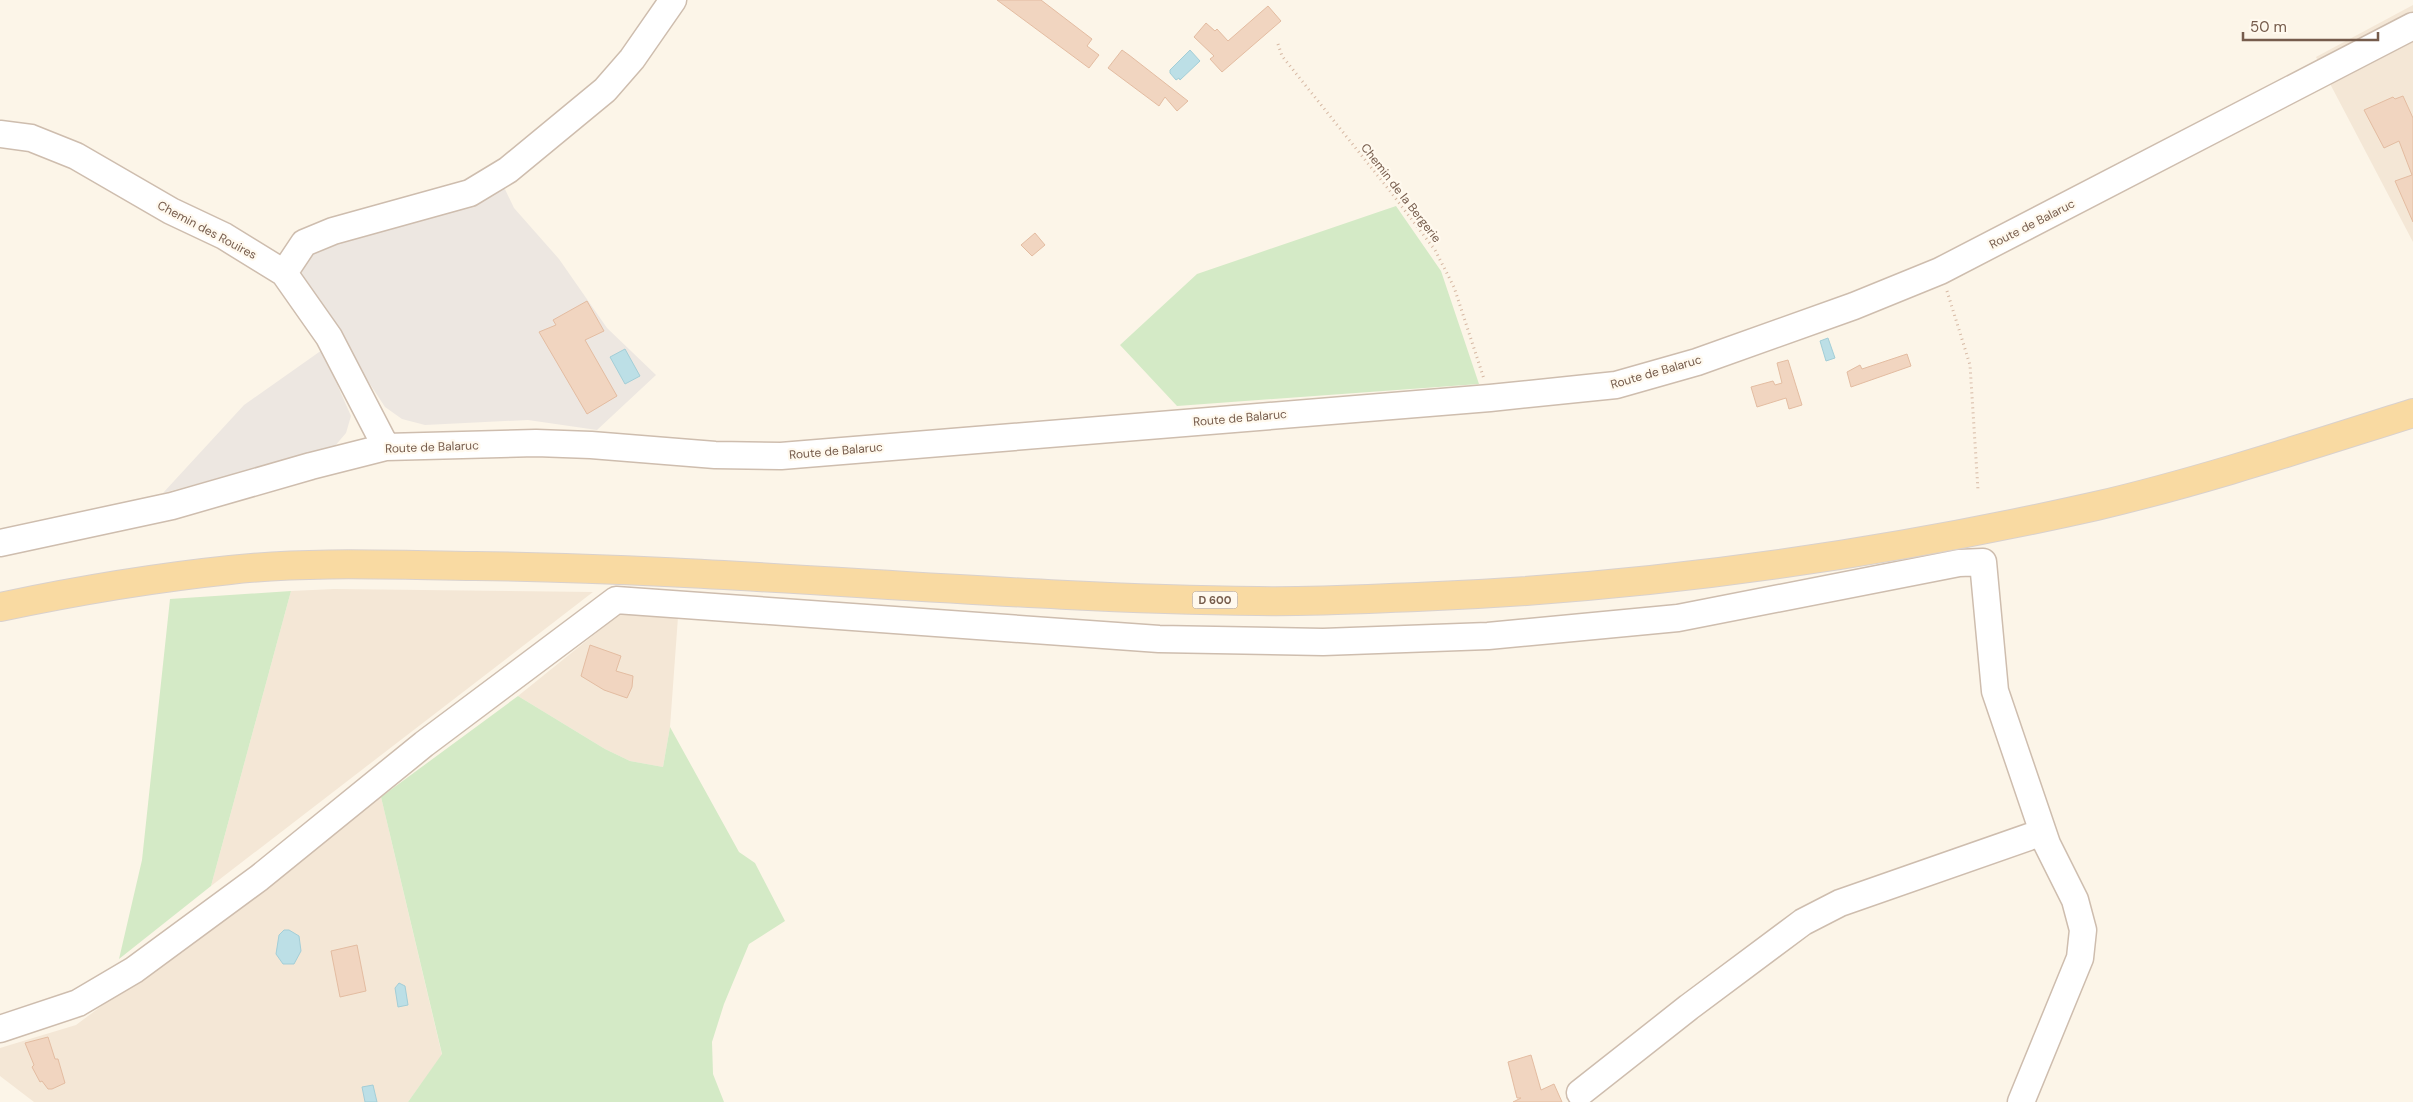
<svg xmlns="http://www.w3.org/2000/svg" width="2413" height="1102" viewBox="0 0 2413 1102" font-family="'DM Sans',sans-serif">
<rect width="100%" height="100%" fill="#fcf5e8"/>
<!-- residential -->
<path fill="#f4e7d6" d="M2413,5V242L2316,57Z
M334,589L593,592L211,886L291,591Z
M627,608L678,617L670,727L663,767L630,761L605,749L518,696Z
M381,797L442,1055L408,1102H34L0,1076V1048L76,1025Z"/>
<!-- industrial -->
<path fill="#ede7e1" d="M503,185L514,208L559,259L607,328L656,375L597,430L528,420L425,425L402,419L385,407L297,273L309,250Z
M322,350L351,416L346,433L334,447L163,493L244,405Z"/>
<!-- green -->
<path fill="#d4eac6" d="M1396,206L1441,271L1479,384L1177,406L1120,345L1197,274Z
M291,591L211,886L119,959L142,860L170,599Z
M518,696L605,749L630,761L663,767L670,727L739,852L755,863L785,921L749,944L724,1004L712,1042L713,1074L724,1102H408L442,1054L381,797Z"/>
<!-- water -->
<path fill="#bcdfe6" stroke="#a3ced7" d="M1190,50L1200,61L1180,80L1179,78L1176,80L1170,73V70Z
M1828,338L1835,358L1826,361L1820,341Z
M625,349L640,376L625,384L610,357Z
M284,930H289L299,936L301,951L294,964H283L276,954L279,935Z
M399,983L405,986L408,1005L398,1007L395,988Z
M373,1085L377,1102H365L362,1087Z"/>
<!-- building -->
<path fill="#f1d5c0" stroke="#e3bca1" d="M997,0H1041L1092,39L1087,46L1099,55L1089,68Z
M1268,6L1281,21L1222,72L1210,59L1214,56L1194,37L1206,23L1215,31L1217,29L1228,41Z
M1122,50L1129,55L1188,101L1177,111L1165,97L1159,106L1108,68Z
M2403,96L2413,118V222L2395,181L2412,175L2399,141L2384,148L2364,110L2393,97L2395,99Z
M1035,233L1045,245L1032,256L1021,245Z
M587,301L604,331L585,340L617,396L587,414L539,332L556,325L553,320Z
M1907,354L1911,366L1851,387L1847,372L1860,365L1862,369Z
M1788,360L1802,405L1789,409L1786,398L1757,407L1751,387L1773,381L1775,385L1782,383L1777,363Z
M590,645L621,656L616,671L633,676L632,687L627,698L604,690L581,676Z
M357,945L366,991L340,997L331,951Z
M48,1037L55,1059H58L65,1083L52,1089H48L42,1081L40,1082L32,1067L34,1065L25,1043Z
M1531,1055L1541,1090L1554,1084L1562,1102H1513L1521,1098H1517L1508,1062Z"/>
<g fill="none" stroke-linecap="round" stroke-linejoin="round">
<!-- minor casing -->
<g stroke="#cebdae" stroke-width="29">
<path id="minor" d="M0,134L31,138L76,156L171,211L224,236L284,273L329,337L386,447
M284,273L304,243L333,231L470,193L508,170L605,90L632,59L673,0
M0,543L172,506L311,466L386,447L536,443L591,445L715,455L781,456L1490,398L1616,385L1697,362L1854,306L1940,271L2413,26
M0,1029L78,1003L134,970L259,878L424,744L616,600L1159,639L1323,642L1488,636L1678,618L1959,563L1983,562L1995,691L2047,844L2075,900L2083,930L2080,958L2021,1102
M1580,1093L1689,1007L1803,922L1840,903L2043,832"/>
</g>
<!-- major casing -->
<g stroke="#d9d1cd" stroke-width="30">
<path id="major" d="M0,607C76,591 153,578 230,570C311,561 393,565 475,566C736,569 996,598 1258,601C1311,602 1364,599 1417,597C1645,588 1873,556 2096,506C2203,481 2308,446 2413,413"/>
</g>
<!-- path -->
<path stroke="#d6b8a3" stroke-width="3" stroke-dasharray="1 4" stroke-linecap="butt" d="M1278,44L1282,56L1390,191L1435,250L1454,287L1484,379
M1947,291L1970,365L1978,490"/>
<!-- minor -->
<use href="#minor" stroke="#fff" stroke-width="26"/>
<!-- major -->
<use href="#major" stroke="#f9daa2" stroke-width="28"/>
</g>
<g text-anchor="middle" stroke-width="4.5" stroke-linejoin="round" paint-order="stroke">
<!-- shield labels -->
<rect fill="#fff9ee" stroke="#9f8b7d" stroke-width="1" x="1192.5" y="591.5" width="45" height="17" rx="4"/>
<g font-size="11" font-weight="bold" fill="#765c4c">
<text x="1215" y="604">D 600</text>
</g>
<!-- street labels -->
<g font-size="12" fill="#765c4c" stroke="#fff9ee">
<text transform="translate(1401 193) rotate(52)" y="4">Chemin de la Bergerie</text>
<text transform="translate(2032 224) rotate(-27)" y="4">Route de Balaruc</text>
<text transform="translate(207 230) rotate(28)" y="4">Chemin des Rouires</text>
<text transform="translate(1656 372) rotate(-16)" y="4">Route de Balaruc</text>
<text transform="translate(1240 418) rotate(-5)" y="4">Route de Balaruc</text>
<text transform="translate(432 447) rotate(-2)" y="4">Route de Balaruc</text>
<text transform="translate(836 451) rotate(-5)" y="4">Route de Balaruc</text>
</g>
</g>
<!-- scale -->
<path d="M2243 32v8h135v-8" fill="none" stroke="#765c4c" stroke-width="2.5"/>
<text x="2250" y="32" font-size="15" fill="#765c4c" stroke="#fff9ee" stroke-width="4" paint-order="stroke">50 m</text>
</svg>
